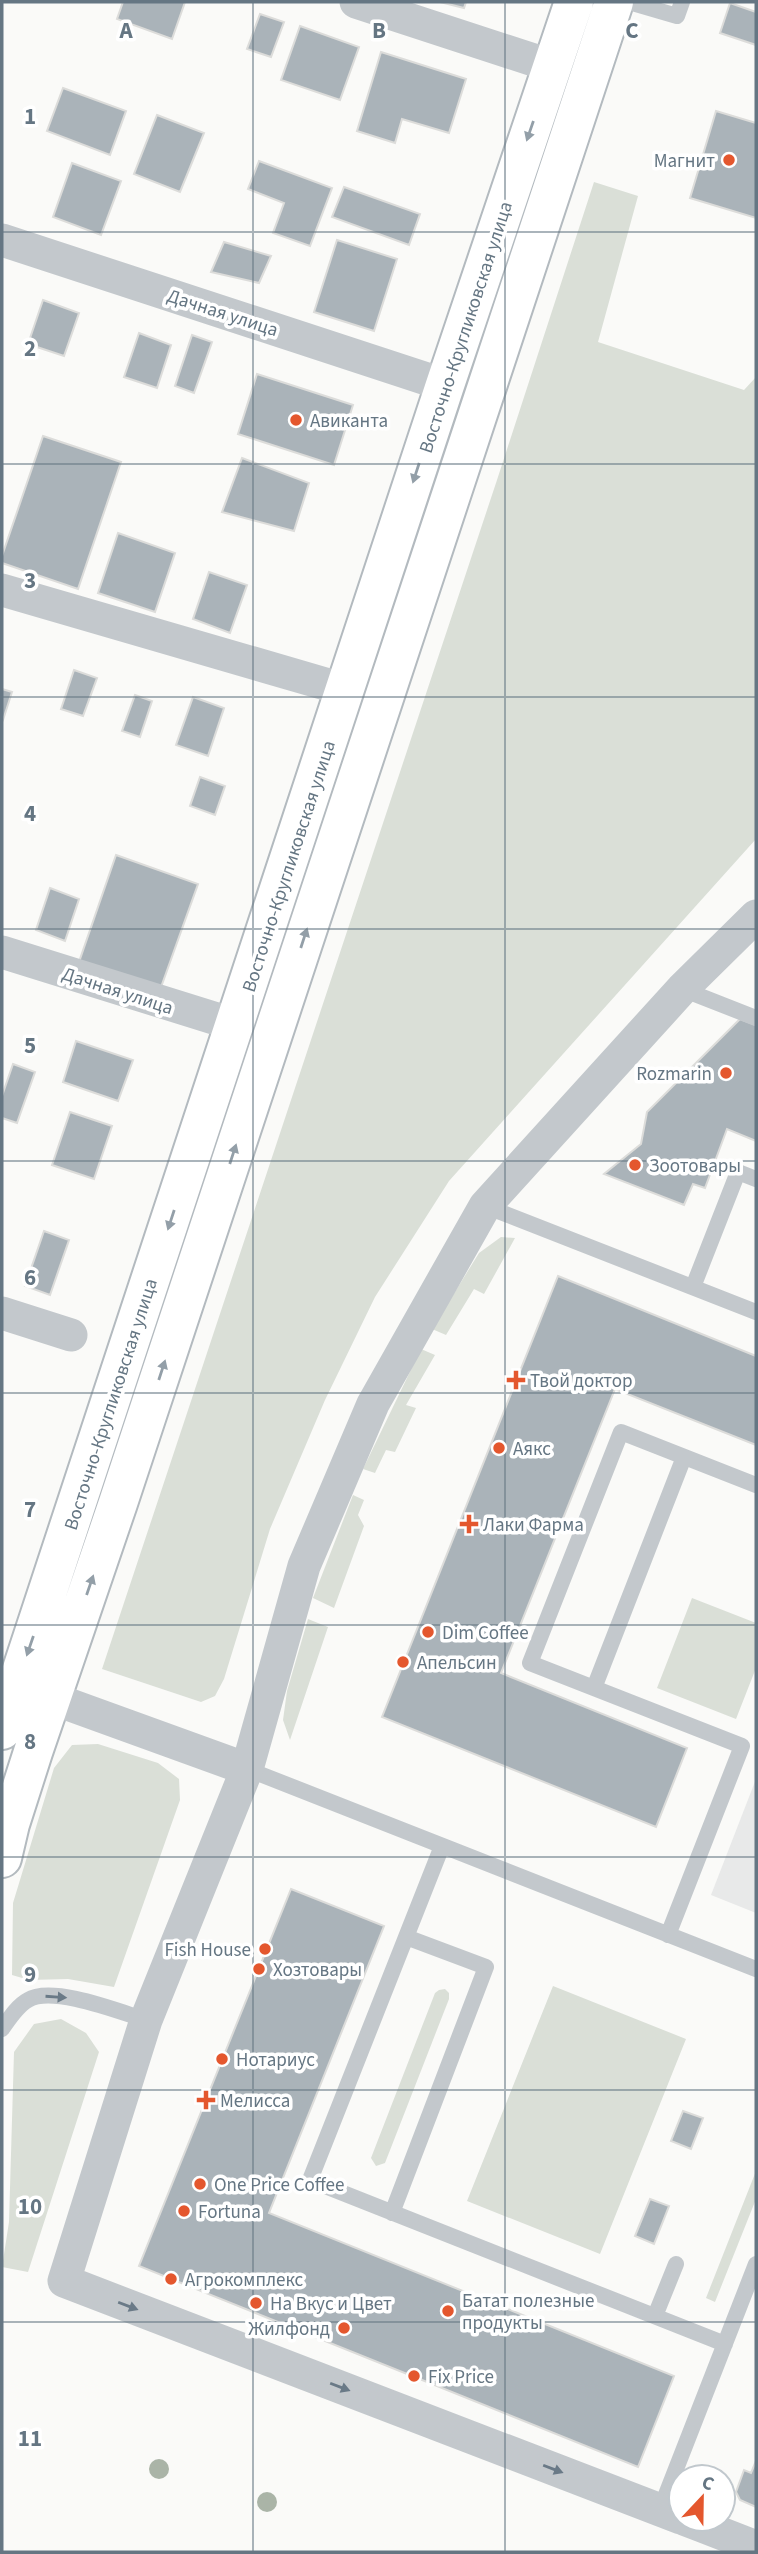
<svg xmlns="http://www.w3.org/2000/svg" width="758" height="2554" viewBox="0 0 758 2554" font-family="'Source Sans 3',sans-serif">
<rect width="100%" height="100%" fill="#fafaf8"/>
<!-- built -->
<path fill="#e8e9e9" d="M756,1779V1913L711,1895Z"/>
<!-- green -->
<path fill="#dadfd7" d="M594,182L638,196L598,342L744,390L756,377V839L449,1181L375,1297L325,1400L270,1529L224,1679L215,1696L201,1702L102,1669L496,483Z
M501,1237L515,1238L484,1294L474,1289L446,1335L432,1329L479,1253Z
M421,1349L435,1355L406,1405L416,1408L395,1452L386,1450L375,1473L363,1469Z
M353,1495L364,1500L358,1515L364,1526L334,1608L313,1598Z
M692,1598L756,1623V1668L736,1719L657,1688Z
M308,1619L328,1627L290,1740L283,1720L287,1691Z
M98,1744L158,1763L179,1779L180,1800L114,1987L68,1979L29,1980L12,1975L13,1903L54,1768L72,1745Z
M553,1986L686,2039L600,2254L467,2201Z
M445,1989L449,1993V1999L385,2163L376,2166L371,2158L435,1993L439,1990Z
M61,2019L86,2033L99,2052L28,2272L2,2267L9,2222L14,2052L34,2024Z
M756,2171V2199L715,2302L706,2298Z"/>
<!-- building -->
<path fill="#aab3b9" stroke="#dcdcda" stroke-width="2" d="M123,2H185L172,39L117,19Z
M440,2H466L464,8Z
M730,3L756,12V45L720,33Z
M260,14L284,22L271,57L247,49Z
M300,26L359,47L340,100L281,80Z
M381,52L466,79L449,133L402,119L395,143L357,131Z
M63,88L126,111L110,155L47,131Z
M716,111L756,123V218L690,198Z
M157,115L204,133L180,192L134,174Z
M259,161L332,188L310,246L273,233L284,203L248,189Z
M72,163L121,181L101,235L53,217Z
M344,187L420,214L409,245L332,217Z
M337,240L397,259L374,331L314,312Z
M224,242L271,256L259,283L211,272Z
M43,300L79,313L64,356L28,344Z
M139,333L171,345L157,388L124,377Z
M192,335L212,342L194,393L175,386Z
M257,374L353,405L334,465L238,434Z
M43,436L121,462L78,589L2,563V556Z
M242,458L309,483L294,531L222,512Z
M118,533L175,553L155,612L98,593Z
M209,572L247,585L230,633L193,619Z
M74,670L97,678L83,716L61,709Z
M2,689L12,692L3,720L2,719Z
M135,695L152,701L140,737L122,731Z
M193,697L224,708L208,756L176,745Z
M200,777L225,786L215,815L190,806Z
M116,855L198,884L160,990L79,962Z
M50,888L79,899L65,941L36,930Z
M740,1019L756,1025V1141L727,1129L705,1188L693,1184L684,1205L604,1174L641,1144L647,1112Z
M76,1041L133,1060L118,1101L63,1082Z
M13,1064L35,1072L17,1123L2,1118V1096Z
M70,1112L112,1126L94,1179L52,1165Z
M44,1231L69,1240L50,1295L25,1286Z
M558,1276L756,1356V1445L615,1389L501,1673L687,1748L656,1827L382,1717Z
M291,1889L384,1926L269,2213L674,2376L638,2467L139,2266Z
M683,2111L703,2118L691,2149L671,2141Z
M650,2199L669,2206L654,2244L635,2236Z
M756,2461V2507L740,2500L736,2492L744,2470L751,2473Z"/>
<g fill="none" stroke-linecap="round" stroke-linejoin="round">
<!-- secondary casing -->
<g stroke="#b3babf" stroke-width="42">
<path id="secondary" d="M2,1730L445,385L574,2
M2,1858L10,1824L33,1752L118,1503L614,2"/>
</g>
<!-- service -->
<path stroke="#c3c8cc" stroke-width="16" d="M629,2L677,16L682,2
M682,989L756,1018
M485,1206L756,1312
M693,1287L738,1172L756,1179
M594,1688L684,1457
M247,1769L756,1969
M442,1846L310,2180L725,2344
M668,1935L742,1746L530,1663L621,1432L756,1485
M2,2029C9,2019 17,2006 28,2000C52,1985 120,2012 146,2020
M392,2213L486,1967L406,1937
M655,2316L676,2264
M660,2510L756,2264"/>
<!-- minor -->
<path stroke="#c3c8cc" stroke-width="33" d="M356,2L552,66
M2,240L445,385
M2,590L346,690
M2,952L236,1025
M2,1313L71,1335
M51,1698L247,1769
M681,2518L64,2281L146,2020L247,1769L304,1566L373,1404L485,1206L682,989L756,916
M684,2519L756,2547"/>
<!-- secondary -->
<use href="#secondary" stroke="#fff" stroke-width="38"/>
</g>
<!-- trees -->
<g fill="#aab4a7">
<circle cx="159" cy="2469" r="10"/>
<circle cx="267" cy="2502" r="10"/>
</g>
<!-- one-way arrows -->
<defs><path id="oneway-solid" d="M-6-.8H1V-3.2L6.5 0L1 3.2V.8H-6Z" transform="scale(1.75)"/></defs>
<g fill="#939fa8">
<use href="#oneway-solid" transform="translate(530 131) rotate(109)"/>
<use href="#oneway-solid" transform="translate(416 473) rotate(108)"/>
<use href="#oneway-solid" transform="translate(304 938) rotate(-72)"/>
<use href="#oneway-solid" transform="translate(233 1154) rotate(-72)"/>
<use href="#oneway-solid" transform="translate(171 1220) rotate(108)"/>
<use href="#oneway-solid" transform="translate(162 1370) rotate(-72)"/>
<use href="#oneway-solid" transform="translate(90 1585) rotate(-71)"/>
<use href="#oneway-solid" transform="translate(30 1646) rotate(109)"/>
</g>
<g fill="#6a7a87">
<use href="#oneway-solid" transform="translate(56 1997) rotate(4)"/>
<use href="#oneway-solid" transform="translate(128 2306) rotate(21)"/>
<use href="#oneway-solid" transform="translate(340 2387) rotate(21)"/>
<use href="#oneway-solid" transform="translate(553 2469) rotate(21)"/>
</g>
<!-- grid -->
<path fill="none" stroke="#657683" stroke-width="2" stroke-opacity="0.55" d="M253,2V2552M505,2V2552M2,232H756M2,464H756M2,697H756M2,929H756M2,1161H756M2,1393H756M2,1625H756M2,1857H756M2,2090H756M2,2322H756"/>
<!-- markers -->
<g fill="#e4572e" stroke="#fff" stroke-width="2.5">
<circle cx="729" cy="160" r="7"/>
<circle cx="296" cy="420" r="7"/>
<circle cx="726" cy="1073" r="7"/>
<circle cx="635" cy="1165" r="7"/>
<path d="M512.5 1369.5h7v7h7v7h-7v7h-7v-7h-7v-7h7z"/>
<circle cx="499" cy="1448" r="7"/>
<path d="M465.5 1513.5h7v7h7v7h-7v7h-7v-7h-7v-7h7z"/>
<circle cx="428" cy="1632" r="7"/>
<circle cx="403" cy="1662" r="7"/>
<circle cx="265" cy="1949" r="7"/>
<circle cx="259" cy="1969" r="7"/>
<circle cx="222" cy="2059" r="7"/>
<path d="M202.5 2089.5h7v7h7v7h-7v7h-7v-7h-7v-7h7z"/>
<circle cx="200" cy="2184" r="7"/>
<circle cx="184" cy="2211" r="7"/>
<circle cx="171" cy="2279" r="7"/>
<circle cx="256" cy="2303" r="7"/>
<circle cx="448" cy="2311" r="7"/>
<circle cx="344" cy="2328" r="7"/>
<circle cx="414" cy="2376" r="7"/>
</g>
<g text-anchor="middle" stroke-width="7" stroke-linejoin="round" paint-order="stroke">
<!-- poi labels -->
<g font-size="19" fill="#657683" stroke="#fff" text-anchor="start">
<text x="715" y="167" text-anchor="end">Магнит</text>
<text x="310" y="427">Авиканта</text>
<text x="712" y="1080" text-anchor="end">Rozmarin</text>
<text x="649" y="1172">Зоотовары</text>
<text x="530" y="1387">Твой доктор</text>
<text x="513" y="1455">Аякс</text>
<text x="483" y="1531">Лаки Фарма</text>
<text x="442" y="1639">Dim Coffee</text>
<text x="417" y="1669">Апельсин</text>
<text x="251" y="1956" text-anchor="end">Fish House</text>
<text x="273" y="1976">Хозтовары</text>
<text x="236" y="2066">Нотариус</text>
<text x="220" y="2107">Мелисса</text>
<text x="214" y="2191">One Price Coffee</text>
<text x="198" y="2218">Fortuna</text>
<text x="185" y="2286">Агрокомплекс</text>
<text x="462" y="2307">Батат полезные<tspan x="462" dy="22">продукты</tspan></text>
<text x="270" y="2310">На Вкус и Цвет</text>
<text x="330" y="2335" text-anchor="end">Жилфонд</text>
<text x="428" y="2383">Fix Price</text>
</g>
<!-- street labels -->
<g font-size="19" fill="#657683" stroke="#fff">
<text transform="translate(223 312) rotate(18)" y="7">Дачная улица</text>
<text transform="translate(465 327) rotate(-72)" y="7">Восточно-Кругликовская улица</text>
<text transform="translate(288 866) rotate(-72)" y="7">Восточно-Кругликовская улица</text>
<text transform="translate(118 990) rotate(18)" y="7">Дачная улица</text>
<text transform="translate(110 1404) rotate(-72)" y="7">Восточно-Кругликовская улица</text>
</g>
</g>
<g font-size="23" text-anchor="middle" font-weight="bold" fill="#657683" stroke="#fff" stroke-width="7" stroke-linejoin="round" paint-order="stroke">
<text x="126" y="38">A</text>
<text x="379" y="38">B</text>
<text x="632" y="38">C</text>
<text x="30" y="124">1</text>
<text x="30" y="356">2</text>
<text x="30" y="588">3</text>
<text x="30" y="821">4</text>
<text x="30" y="1053">5</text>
<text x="30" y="1285">6</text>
<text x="30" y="1517">7</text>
<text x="30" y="1749">8</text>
<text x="30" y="1982">9</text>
<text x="30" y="2214">10</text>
<text x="30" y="2446">11</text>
</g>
<!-- border -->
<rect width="758" height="2554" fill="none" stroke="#657683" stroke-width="7"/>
<!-- north arrow -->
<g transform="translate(702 2498) rotate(22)"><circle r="33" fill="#ffffff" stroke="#c1c8cd" stroke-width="2"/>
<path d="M0-5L12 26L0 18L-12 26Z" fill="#e4572e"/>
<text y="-10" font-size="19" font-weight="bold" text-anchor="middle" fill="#657683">С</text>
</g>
</svg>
